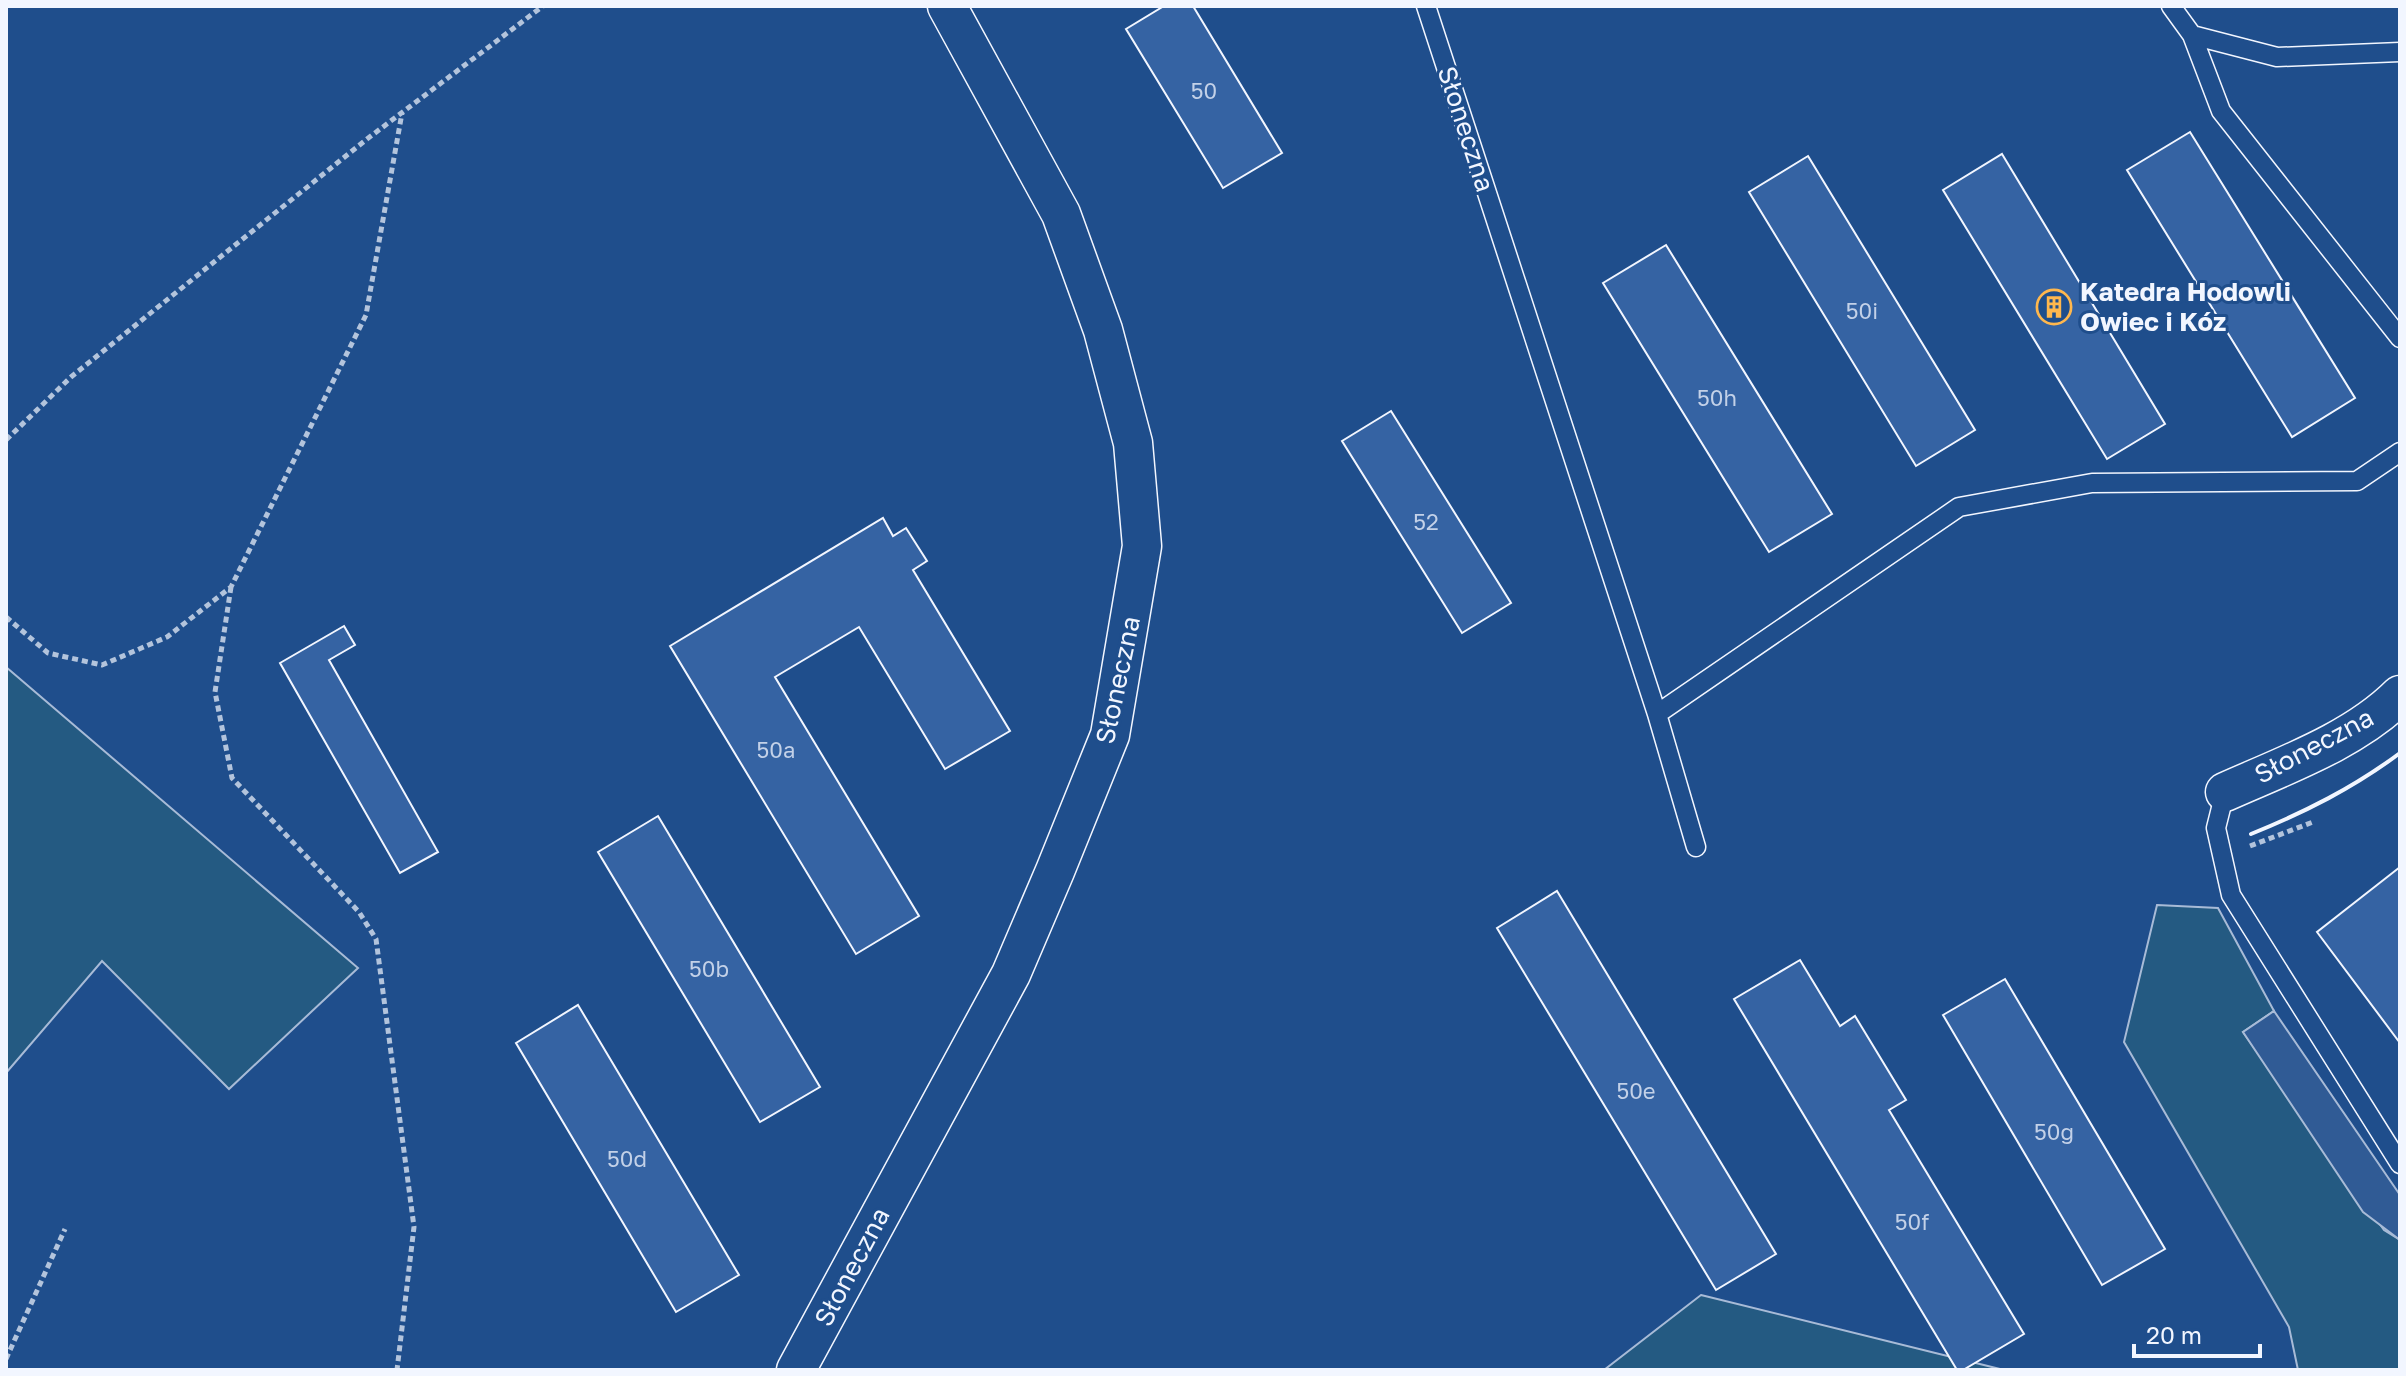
<svg xmlns="http://www.w3.org/2000/svg" width="2406" height="1376" viewBox="0 0 2406 1376" font-family="'Golos Text',sans-serif">
<rect width="100%" height="100%" fill="#1f4e8c"/>
<!-- green -->
<path fill="#245a82" stroke="#a8bbd7" stroke-width="2" d="M6,667L358,968L229,1089L102,961L6,1073Z
M2157,905L2218,908L2274,1011L2243,1032L2384,1230L2400,1240V1370H2298L2289,1327L2124,1042Z
M1701,1295L2004,1370H1604Z"/>
<!-- parking -->
<path fill="#305b95" stroke="#a8bbd7" stroke-width="2" d="M2274,1011L2400,1195V1240L2363,1212L2243,1032Z"/>
<!-- building -->
<path fill="#3563a3" stroke="#f2f6ff" stroke-width="2" d="M1164,6H1193L1282,153L1223,188L1126,29Z
M2190,132L2355,398L2292,437L2127,170Z
M2002,154L2165,424L2107,459L1943,190Z
M1808,156L1975,430L1916,466L1749,192Z
M1666,245L1832,514L1769,552L1603,283Z
M1391,411L1511,603L1462,633L1342,441Z
M883,518L893,536L906,528L927,561L913,570L1010,731L945,769L859,627L775,677L919,916L856,954L670,646Z
M344,626L355,645L329,660L438,852L400,873L280,663Z
M658,816L820,1087L760,1122L598,852Z
M2400,867V1043L2317,932Z
M1557,891L1776,1254L1716,1290L1497,928Z
M1800,960L1840,1026L1855,1016L1906,1100L1889,1110L2024,1334L1963,1370H1957L1734,999Z
M2005,979L2165,1249L2102,1285L1943,1015Z
M578,1005L739,1275L676,1312L516,1043Z"/>
<g fill="none" stroke-linecap="round" stroke-linejoin="round">
<!-- lane casing -->
<g stroke="#f2f6ff" stroke-width="21">
<path id="lane" d="M1426,6L1657,714L1696,847
M2171,6L2192,35L2277,57L2400,52
M2192,35L2221,111L2400,338
M1657,714L1959,507L2092,483L2357,481L2400,452
M2225,792L2216,828L2231,895L2400,1164"/>
</g>
<!-- street casing -->
<g stroke="#f2f6ff" stroke-width="41">
<path id="street" d="M2225,792C2283,766 2354,741 2400,695
M796,1370L1011,974L1055,871L1110,735L1142,546L1133,443L1103,330L1061,214L947,6"/>
</g>
<!-- path -->
<path stroke="#b3c4dc" stroke-width="5" stroke-dasharray="6 4" stroke-linecap="butt" d="M6,440L71,377L367,139L543,6
M231,587L215,692L232,778L359,912L376,939L414,1227L397,1370
M6,617L48,653L102,665L167,637L231,587L366,315L402,113
M2250,846L2313,822
M6,1359L65,1229"/>
<!-- lane -->
<use href="#lane" stroke="#1f4e8c" stroke-width="18"/>
<!-- street -->
<use href="#street" stroke="#1f4e8c" stroke-width="38"/>
<!-- wall -->
<path stroke="#f2f6ff" stroke-width="4" d="M2251,834C2305,812 2353,788 2400,753"/>
</g>
<!-- icons -->
<defs>
<g id="building-ring" transform="scale(1.8)"><circle r="9.5" fill="#1f4e8c" stroke="#ffb74d" stroke-width="1.5"/><path d="M-4-6H4V6H1V3H-1V6H-4ZM-2.5-4.3h1.7v1.8h-1.7ZM.8-4.3h1.7v1.8H.8ZM-2.5-1h1.7V.8h-1.7ZM.8-1h1.7V.8H.8Z" fill="#ffb74d"/></g>
</defs>
<g fill-rule="evenodd">
<use href="#building-ring" x="2054" y="307"/>
</g>
<g text-anchor="middle" stroke-width="6" stroke-linejoin="round" paint-order="stroke">
<!-- number labels -->
<g font-size="22" fill="#c3d1e8">
<text x="1204" y="99">50</text>
<text x="1862" y="319">50i</text>
<text x="1717" y="406">50h</text>
<text x="1426" y="530">52</text>
<text x="776" y="758">50a</text>
<text x="709" y="977">50b</text>
<text x="1636" y="1099">50e</text>
<text x="2054" y="1140">50g</text>
<text x="627" y="1167">50d</text>
<text x="1912" y="1230">50f</text>
</g>
<!-- street labels -->
<g font-size="26" fill="#f2f6ff" stroke="#1f4e8c">
<text transform="translate(1466 129) rotate(72)" y="9">Słoneczna</text>
<text transform="translate(1118 680) rotate(-78)" y="9">Słoneczna</text>
<text transform="translate(2314 746) rotate(-28)" y="9">Słoneczna</text>
<text transform="translate(852 1267) rotate(-62)" y="9">Słoneczna</text>
</g>
<!-- poi labels -->
<g font-size="26" font-weight="bold" fill="#f2f6ff" stroke="#1f4e8c" text-anchor="start">
<text x="2080" y="301">Katedra Hodowli<tspan x="2080" dy="30">Owiec i Kóz</tspan></text>
</g>
</g>
<!-- border -->
<rect width="2406" height="1376" fill="none" stroke="#f2f6ff" stroke-width="16"/>
<!-- scale -->
<path d="M2134 1344v12h126v-12" fill="none" stroke="#f2f6ff" stroke-width="4"/>
<text x="2146" y="1344" font-size="24" fill="#f2f6ff" stroke="#1f4e8c" stroke-width="6" paint-order="stroke">20 m</text>
</svg>
